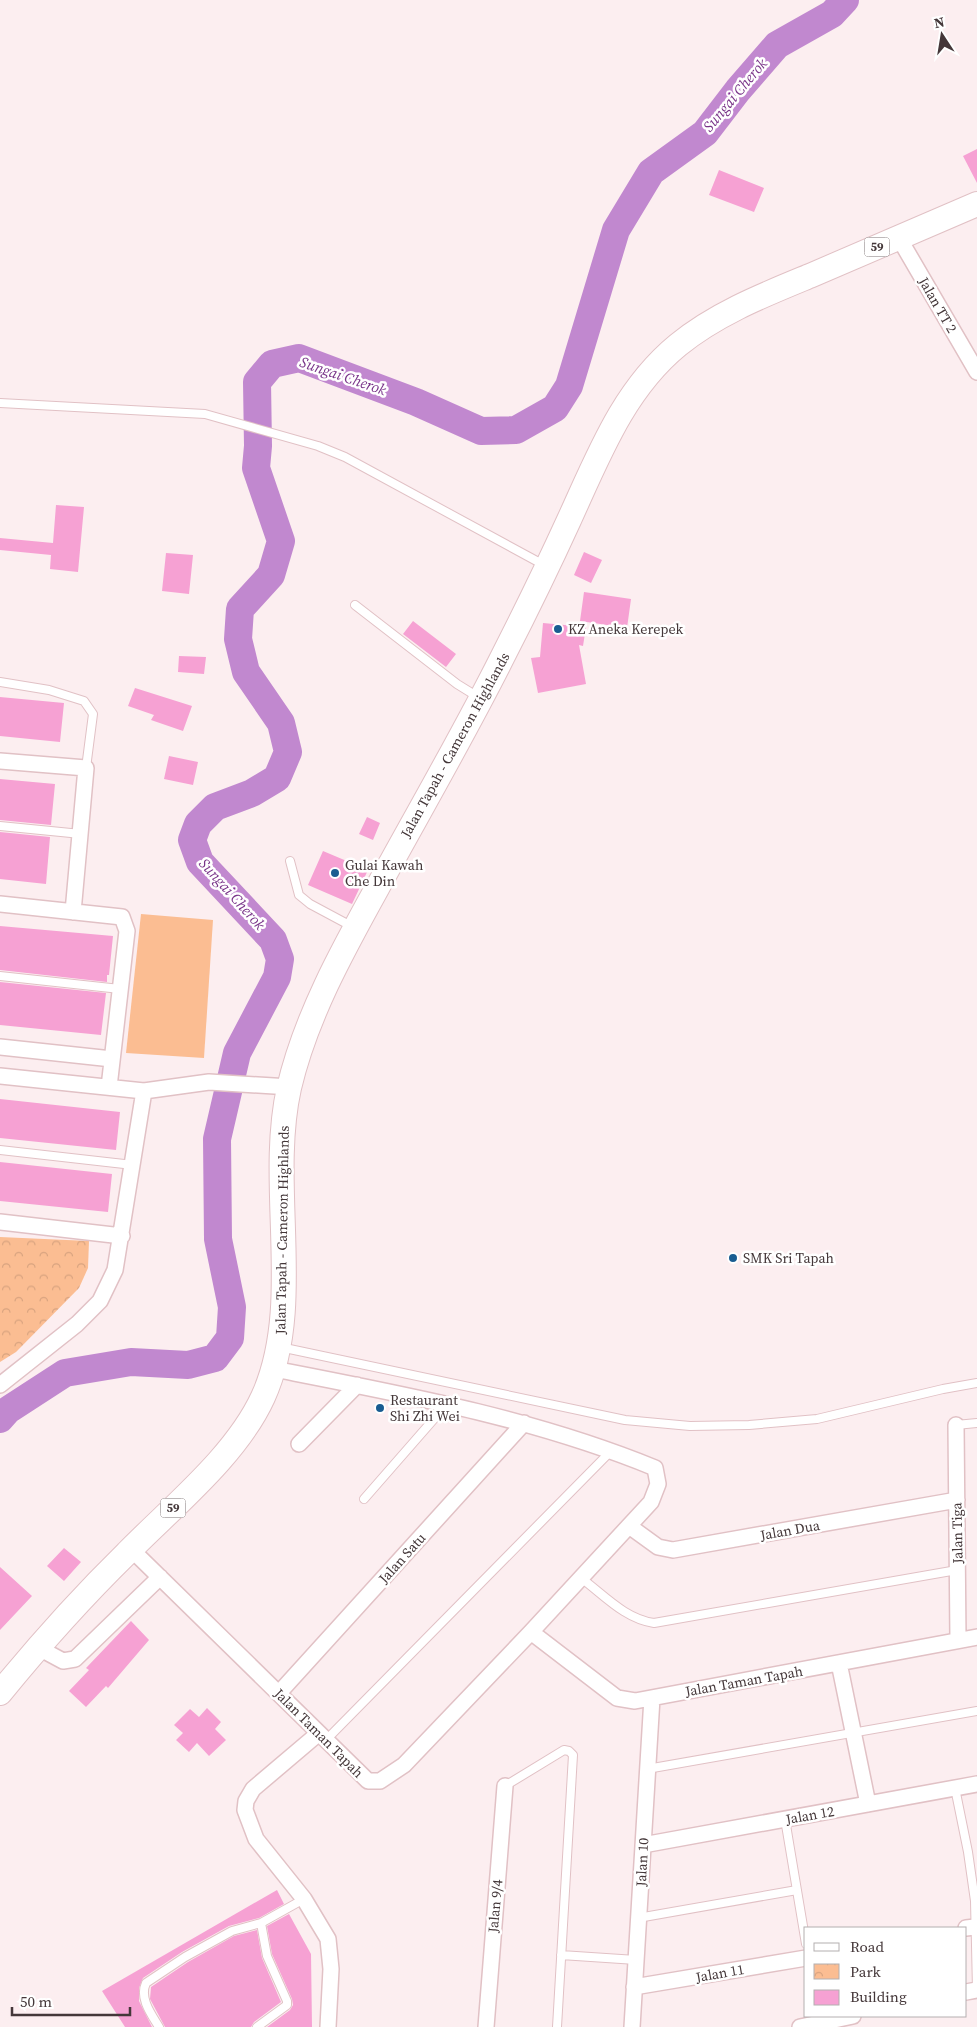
<svg xmlns="http://www.w3.org/2000/svg" width="977" height="2027" viewBox="0 0 977 2027" font-family="'Source Serif 4',serif">
<defs>
<pattern id="park-crowns" width="20" height="18" patternUnits="userSpaceOnUse" patternTransform="scale(1.25)"><rect width="20" height="18" fill="#fbbd92"/><path d="M2 6a3 3 0 1 1 6 0M12 15a3 3 0 1 1 6 0" fill="none" stroke="#d8a37f"/></pattern>
</defs>
<rect width="100%" height="100%" fill="#fceef0"/>
<!-- park -->
<path fill="url(#park-crowns)" d="M0,1237L89,1241L88,1268L79,1288L16,1352L0,1362Z"/>
<!-- pitch -->
<path fill="#fbbd92" d="M141,914L213,920L204,1058L126,1053Z"/>
<g fill="none" stroke-linecap="round" stroke-linejoin="round">
<!-- river -->
<path stroke="#c188cf" stroke-width="28" d="M0,1419L8,1410L65,1373L131,1362L188,1365L215,1358L230,1338L232,1307L218,1239L217,1139L237,1053L277,977L280,959L273,940L200,862L192,840L198,824L215,807L252,793L277,778L288,752L281,723L246,672L238,639L240,609L271,575L281,541L256,468L258,446L257,382L272,364L299,358L416,402L481,431L516,430L555,408L569,386L616,230L651,172L705,133L738,90L777,45L832,14L845,0"/>
</g>
<!-- building -->
<path fill="#f6a1d3" d="M977,149V183L963,156Z
M719,170L764,188L754,212L709,195Z
M56,505L84,507L78,572L50,569L51,555L0,550V538L53,543Z
M584,552L602,560L591,583L574,575Z
M166,553L193,555L189,594L162,591Z
M584,592L631,599L627,628L580,621Z
M413,621L456,654L446,667L403,634Z
M543,623L586,627L583,646L579,645L586,684L538,693L531,658L540,657Z
M179,656L206,657L204,674L178,672Z
M135,688L192,706L183,731L151,720L154,715L128,706Z
M0,697L64,703L60,742L0,736Z
M169,756L198,762L193,785L164,779Z
M0,779L55,784L51,825L0,820Z
M367,817L380,823L373,840L359,834Z
M0,832L50,837L46,884L0,879Z
M323,851L368,870L352,904L308,885Z
M0,926L113,936L109,975H107V982L0,970Z
M0,982L106,993L101,1035L0,1025Z
M0,1099L120,1112L116,1150L0,1138Z
M0,1162L112,1174L108,1212L0,1201Z
M64,1548L81,1562L64,1581L47,1566Z
M0,1567L32,1596L0,1630Z
M131,1621L149,1640L108,1688L106,1686L86,1707L69,1691L89,1670L86,1668Z
M207,1708L221,1722L215,1729L226,1740L209,1756L197,1743L189,1752L176,1740L183,1733L174,1725L190,1709L199,1717Z
M277,1890L284,1904L259,1918L229,1926L182,1952L143,1978L139,1988V2001L152,2027H125L102,1991Z
M289,1914L311,1954L312,2027H267L290,2010L293,2005L292,1999L272,1954L267,1926Z
M257,1930L262,1958L281,2002L254,2022L251,2027H165L150,1999L151,1987L188,1962L234,1936Z"/>
<g fill="none" stroke-linecap="round" stroke-linejoin="round">
<!-- lane casing -->
<g stroke="#e1c1c5" stroke-width="10">
<path id="lane" d="M0,403L205,414L318,446L345,457L544,565
M355,605L457,684L478,697
M0,682L49,690L84,701L93,714L86,768
M0,826L81,834
M290,861L299,895L310,904L353,927
M0,976L120,989
M0,1150L133,1165
M280,1347L625,1420L690,1426L749,1425L817,1419L943,1389L977,1383
M956,1425L977,1423
M364,1499L447,1404
M581,1578C604,1595 625,1619 654,1623L957,1570
M326,1740L611,1451
M647,1769L977,1711
M505,1786L564,1750L569,1751L573,1755L557,2027
M955,1788L968,1852L975,1901L977,1990
M785,1819L806,1944
M638,1918L797,1890
M561,1955L636,1960
M159,2027C151,2014 139,1998 146,1983L185,1957L232,1931L261,1923
M257,2027L287,2005V2001L267,1956L261,1923L304,1899"/>
</g>
<!-- street casing -->
<g stroke="#e1c1c5" stroke-width="18">
<path id="street" d="M899,238L977,372
M0,761L86,768L73,912
M0,904L122,917L127,931L109,1087
M0,1047L112,1059
M0,1076L144,1091L209,1082L290,1087
M0,1222L122,1236
M0,1385L77,1324L100,1301L115,1270L144,1091
M956,1425L958,1640
M299,1444L357,1385
M629,1526L658,1547L673,1550L957,1500
M131,1549L368,1781H380L404,1765L531,1632L651,1502L658,1484L655,1468C533,1418 402,1394 274,1369
M531,1632L617,1698L635,1701L977,1637
M37,1647L63,1661L75,1659L160,1577
M839,1663L868,1804
M279,1693L524,1423
M319,1733L253,1789L246,1801L245,1810L256,1839L304,1899L328,1939L331,1969L328,2027
M643,1845L977,1784
M966,1928L975,1927
M634,1987L806,1958
M966,1992L977,1990
M486,2027L505,1786
M632,2027L652,1698
M800,2027L853,2016"/>
</g>
<!-- primary casing -->
<g stroke="#e1c1c5" stroke-width="26">
<path id="primary" d="M0,1693C40,1644 82,1597 127,1553C172,1507 236,1456 263,1397C305,1305 267,1187 289,1088C306,1015 345,946 381,881C422,806 465,732 503,656C526,611 548,566 569,520C598,457 623,390 678,345C717,313 766,294 812,275C867,251 922,228 977,204"/>
</g>
<!-- lane -->
<use href="#lane" stroke="#fff" stroke-width="8"/>
<!-- street -->
<use href="#street" stroke="#fff" stroke-width="15"/>
<!-- primary -->
<use href="#primary" stroke="#fff" stroke-width="24"/>
</g>
<!-- markers -->
<g fill="#195c91" stroke="#fff" stroke-width="2">
<circle cx="558" cy="629" r="5"/>
<circle cx="335" cy="873" r="5"/>
<circle cx="733" cy="1258" r="5"/>
<circle cx="380" cy="1408" r="5"/>
</g>
<g text-anchor="middle" stroke-width="5" stroke-linejoin="round" paint-order="stroke">
<!-- shield labels -->
<g fill="#fff" stroke="#7c7374" stroke-width="1">
<rect x="864.5" y="237.5" width="25" height="19" rx="4"/>
<rect x="160.5" y="1498.5" width="25" height="19" rx="4"/>
</g>
<g font-size="12" font-weight="bold" fill="#443739">
<text x="877" y="251">59</text>
<text x="173" y="1512">59</text>
</g>
<!-- street labels -->
<g font-size="14" fill="#443739" stroke="#fff">
<text transform="translate(938 305) rotate(60)" y="5">Jalan TT 2</text>
<text transform="translate(455 745) rotate(-61)" y="5">Jalan Tapah - Cameron Highlands</text>
<text transform="translate(282 1230) rotate(-89)" y="5">Jalan Tapah - Cameron Highlands</text>
<text transform="translate(790 1530) rotate(-10)" y="5">Jalan Dua</text>
<text transform="translate(957 1533) rotate(-91)" y="5">Jalan Tiga</text>
<text transform="translate(402 1558) rotate(-48)" y="5">Jalan Satu</text>
<text transform="translate(744 1681) rotate(-10)" y="5">Jalan Taman Tapah</text>
<text transform="translate(319 1733) rotate(45)" y="5">Jalan Taman Tapah</text>
<text transform="translate(810 1815) rotate(-10)" y="5">Jalan 12</text>
<text transform="translate(642 1862) rotate(-87)" y="5">Jalan 10</text>
<text transform="translate(495 1906) rotate(-85)" y="5">Jalan 9/4</text>
<text transform="translate(720 1973) rotate(-10)" y="5">Jalan 11</text>
</g>
<!-- poi labels -->
<g font-size="14" fill="#443739" stroke="#fff" text-anchor="start">
<text x="568" y="634">KZ Aneka Kerepek</text>
<text x="345" y="870">Gulai Kawah<tspan x="345" dy="16">Che Din</tspan></text>
<text x="743" y="1263">SMK Sri Tapah</text>
<text x="390" y="1405">Restaurant<tspan x="390" dy="16">Shi Zhi Wei</tspan></text>
</g>
<!-- water labels -->
<g font-size="15" font-style="italic" fill="#783388" stroke="#fff">
<text transform="translate(735 95) rotate(-50)" y="5">Sungai Cherok</text>
<text transform="translate(343 376) rotate(19)" y="5">Sungai Cherok</text>
<text transform="translate(232 894) rotate(48)" y="5">Sungai Cherok</text>
</g>
</g>
<!-- legend -->
<rect x="804" y="1927" width="162" height="90" fill="#ffffff" stroke="#b4afb0"/>
<rect x="814" y="1943" width="25" height="8" fill="#ffffff" stroke="#b4afb0"/>
<text x="850" y="1952" font-size="15" fill="#443739">Road</text>
<rect x="814" y="1964" width="25" height="15" fill="url(#park-crowns)" stroke="#b4afb0"/>
<text x="850" y="1977" font-size="15" fill="#443739">Park</text>
<rect x="814" y="1990" width="25" height="15" fill="#f6a1d3" stroke="#b4afb0"/>
<text x="850" y="2002" font-size="15" fill="#443739">Building</text>
<!-- north arrow -->
<g transform="translate(942 35) rotate(348)" stroke="#ffffff" stroke-width="4" paint-order="stroke">
<path d="M0-4L9 19L0 12L-9 19Z" fill="#443739"/>
<text y="-8" font-size="14" font-weight="bold" text-anchor="middle" fill="#443739">N</text>
</g>
<!-- scale -->
<path d="M12 2007v8h118v-8" fill="none" stroke="#443739" stroke-width="2.5"/>
<text x="20" y="2007" font-size="15" fill="#443739" stroke="#ffffff" stroke-width="4" paint-order="stroke">50 m</text>
</svg>
